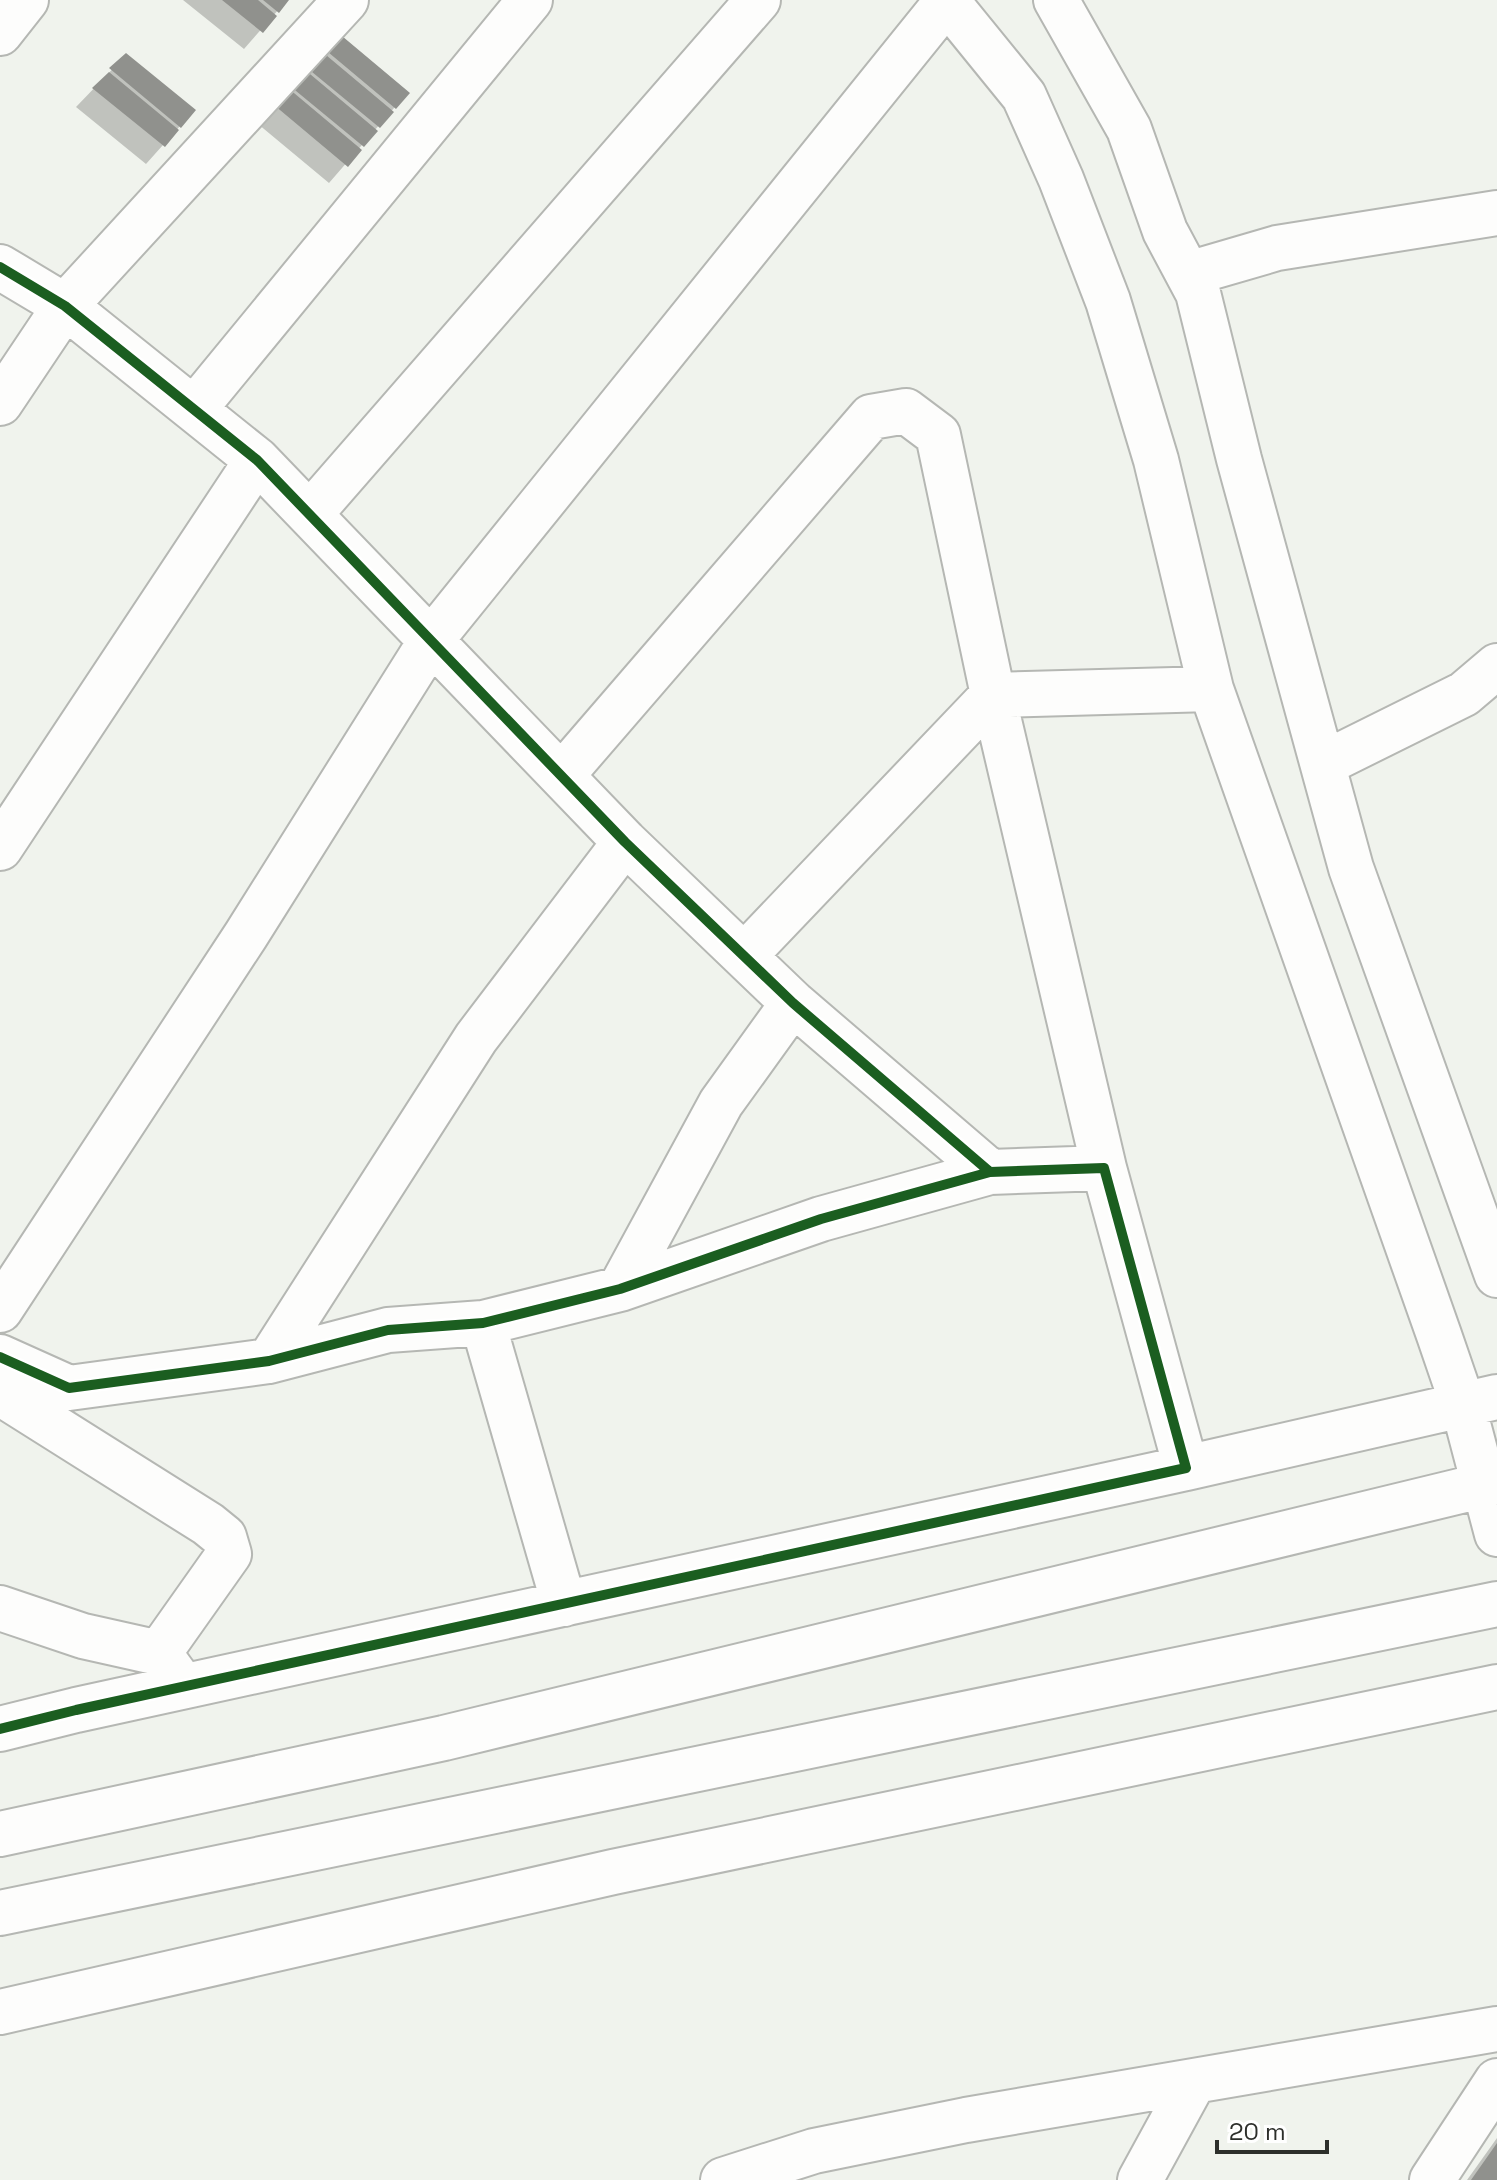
<svg xmlns="http://www.w3.org/2000/svg" width="1497" height="2180" viewBox="0 0 1497 2180" font-family="'Space Grotesk',sans-serif">
<rect width="100%" height="100%" fill="#f0f3ed"/>
<!-- shadow -->
<path fill="#0003" d="M183,0H287L244,49Z
M336,34L407,93L329,183L258,124Z
M126,55L180,126L146,164L76,107Z
M1497,2138V2180H1467Z"/>
<!-- building -->
<path fill="#90918d" d="M222,0H258L277,16L263,33Z
M263,0H289L279,13Z
M336,31L410,93L396,109L322,47Z
M320,50L394,112L380,128L306,67Z
M126,53L196,110L181,128L109,68Z
M304,69L378,131L364,147L290,86Z
M109,72L179,130L165,147L92,88Z
M288,88L362,150L348,167L274,105Z
M1497,2143V2180H1471Z"/>
<g fill="none" stroke-linecap="round" stroke-linejoin="round">
<!-- minor casing -->
<g stroke="#b5b7b3" stroke-width="48">
<path id="minor" d="M946,0L1024,96L1061,179L1108,301L1156,460L1211,689L1439,1335L1463,1405L1497,1534
M1056,0L1129,129L1165,231L1198,293L1239,459L1351,868L1497,1275
M0,33L26,0
M0,267L65,306L257,460L625,842L793,1003L990,1172L821,1219L620,1289L483,1323L388,1330L269,1361L69,1388L0,1357
M1188,274L1277,248L1497,213
M0,403L65,306L346,0
M195,408L530,0
M310,514L758,0
M1323,764L1464,694L1497,666
M562,775L871,417L906,411L938,435L993,695L1104,1168
M0,848L257,460
M745,955L993,695L1211,689
M620,1289L721,1103L793,1003
M0,1310L246,935L432,639L947,1
M483,1323L564,1604
M269,1361L476,1038L625,842
M0,1393L208,1524L224,1537L229,1554L159,1653
M1186,1468L1497,1397
M0,1608L83,1636L159,1653L175,1675
M0,1729L76,1710L1186,1468L1104,1168L990,1172
M0,1834L444,1738L1497,1482
M0,1913L1497,1604
M0,2012L613,1872L1497,1687
M723,2180L814,2151L966,2120L1497,2029
M1140,2180L1193,2083
M1432,2180L1497,2081"/>
</g>
<!-- minor -->
<use href="#minor" stroke="#fdfdfc" stroke-width="44"/>
<!-- cycleway casing -->
<g stroke="#fff" stroke-width="15">
<path id="cycleway" d="M0,267L65,306L257,460L625,842L793,1003L990,1172L821,1219L620,1289L483,1323L388,1330L269,1361L69,1388L0,1357
M0,1729L76,1710L1186,1468L1104,1168L990,1172"/>
</g>
<!-- cycleway -->
<use href="#cycleway" stroke="#1b5e20" stroke-width="10"/>
</g>
<!-- scale -->
<path d="M1217 2140v12h110v-12" fill="none" stroke="#2d2f2b" stroke-width="4"/>
<text x="1229" y="2140" font-size="24" fill="#2d2f2b" stroke="#ffffff" stroke-width="6" paint-order="stroke">20 m</text>
</svg>
